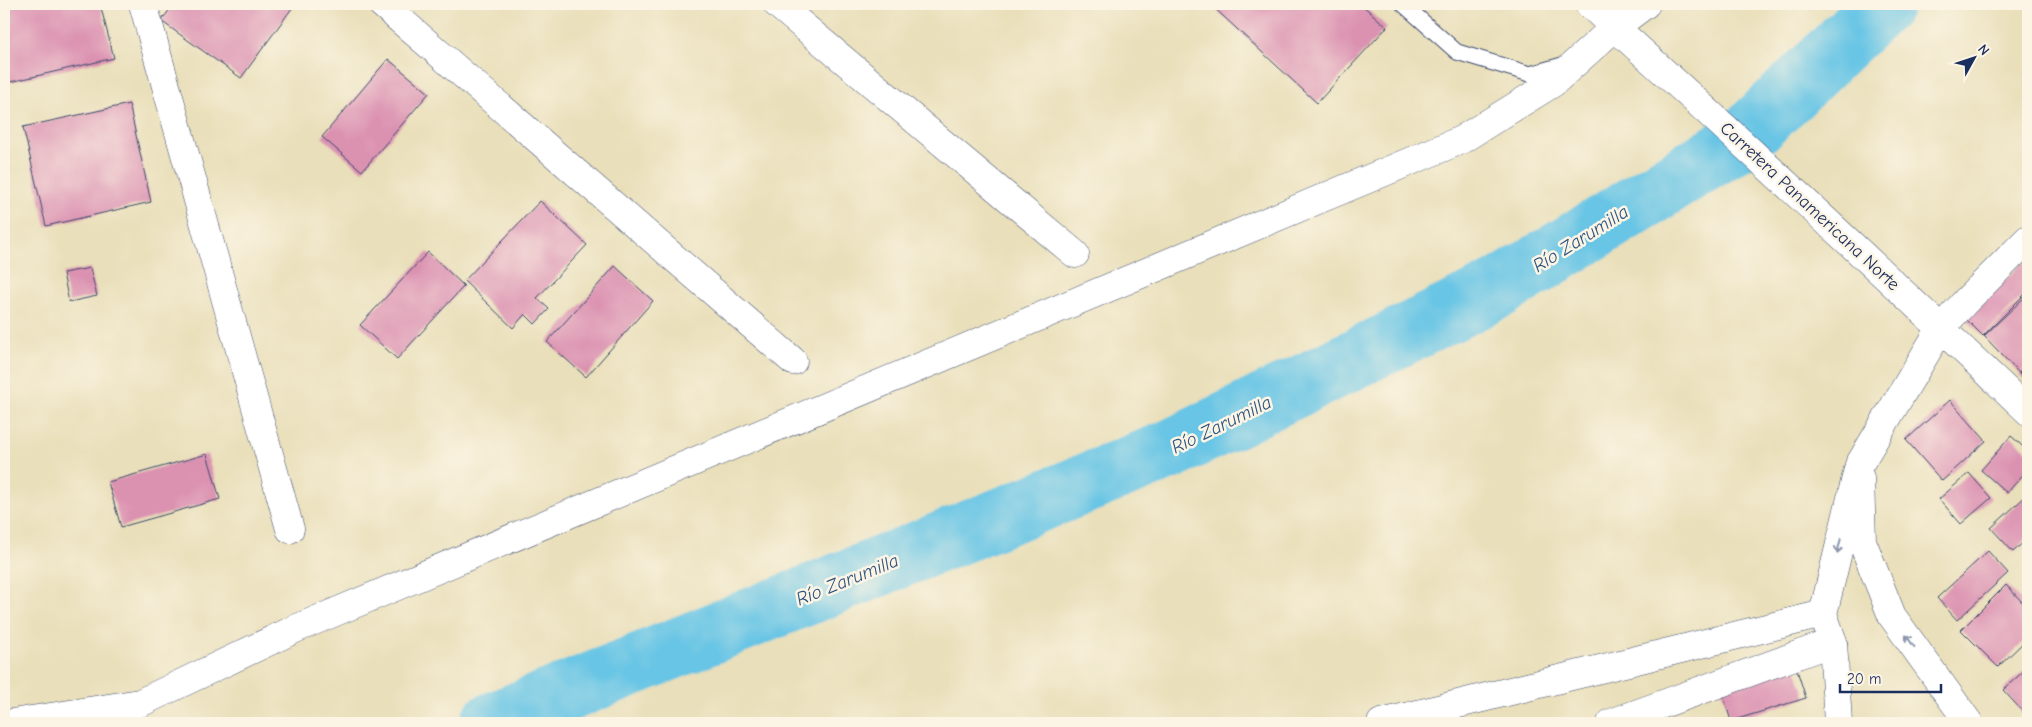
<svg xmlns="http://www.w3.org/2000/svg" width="2032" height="727" viewBox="0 0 2032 727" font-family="'Comic Neue',sans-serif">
<rect width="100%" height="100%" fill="#fcf5e5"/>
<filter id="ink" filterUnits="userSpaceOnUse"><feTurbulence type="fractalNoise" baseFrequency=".02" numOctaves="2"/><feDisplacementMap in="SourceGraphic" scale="10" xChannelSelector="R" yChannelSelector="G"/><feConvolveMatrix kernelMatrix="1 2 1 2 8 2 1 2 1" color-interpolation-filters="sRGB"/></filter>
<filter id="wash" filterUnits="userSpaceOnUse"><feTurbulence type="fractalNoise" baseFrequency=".0096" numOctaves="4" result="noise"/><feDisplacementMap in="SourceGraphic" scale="20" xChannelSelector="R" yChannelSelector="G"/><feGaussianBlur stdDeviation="1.12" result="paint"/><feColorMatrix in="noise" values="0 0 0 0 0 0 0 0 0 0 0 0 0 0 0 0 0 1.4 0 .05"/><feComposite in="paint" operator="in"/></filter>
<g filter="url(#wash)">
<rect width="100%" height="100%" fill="#e9dfba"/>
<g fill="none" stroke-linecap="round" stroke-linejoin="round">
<!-- river -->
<path stroke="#67c5e5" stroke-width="60" d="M490,723L1169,450L1498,289L1742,139L1883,4"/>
</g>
<g id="blocks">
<!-- building -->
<path fill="#db92b1" d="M4,4H100L114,58L6,83L4,74Z
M174,4H295L241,78L161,21Z
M1210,4H1361L1387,27L1317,103Z
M388,59L429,93L362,171L322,137Z
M129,104L151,202L46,226L23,127Z
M540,201L587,245L537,298L549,309L535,324L525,314L513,328L464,281Z
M428,252L464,286L397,359L360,325Z
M2028,257V291L1983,336L1966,319Z
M615,266L653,301L586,377L547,342Z
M90,268L97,296L69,302L63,273Z
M2028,294V364L2019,373L1984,336Z
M2028,365V383L2019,374Z
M1950,400L1986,441L1942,481L1906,440Z
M2011,436L2028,451V469L2007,493L1981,470Z
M207,454L220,499L121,527L108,482Z
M1969,473L1991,498L1961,524L1939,499Z
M2028,494V538L2013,552L1991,528Z
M1988,551L2008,573L1957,620L1937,598Z
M2006,585L2028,608V638L1998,667L1961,630Z
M1795,664L1806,698L1731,721L1721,688Z
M2028,667V708L2024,713L2003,690Z"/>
</g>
</g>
<g filter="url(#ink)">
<use href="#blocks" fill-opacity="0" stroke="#3a496c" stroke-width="1"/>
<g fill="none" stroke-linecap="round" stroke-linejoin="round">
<!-- service casing -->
<g stroke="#3a496c" stroke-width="17">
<path id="service" d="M1403,4L1457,52L1530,74L1566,64"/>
</g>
<!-- minor casing -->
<g stroke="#3a496c" stroke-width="29">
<path id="minor" d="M143,4L290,529
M382,4L793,361
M777,4L1075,254
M1941,328L1966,301L2028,239
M1860,478L1862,541L1892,616L1969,723
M12,723L140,703L295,629L1461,140L1553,83L1615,27L1646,4
M1381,723L1823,614
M1611,723L1833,642"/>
</g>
<!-- tertiary casing -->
<g stroke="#3a496c" stroke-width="29">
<path id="tertiary" d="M1838,723L1833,642L1823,614L1859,465L1941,328"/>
</g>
<!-- primary casing -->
<g stroke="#3a496c" stroke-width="29">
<path id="primary" d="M1589,4C1737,137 1883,273 2028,411"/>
</g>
<!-- service -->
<use href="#service" stroke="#fff" stroke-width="15"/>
<!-- minor -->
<use href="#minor" stroke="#fff" stroke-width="28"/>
<!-- tertiary -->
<use href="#tertiary" stroke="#fff" stroke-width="28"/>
<!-- primary -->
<use href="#primary" stroke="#fff" stroke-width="28"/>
</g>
<!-- one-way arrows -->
<defs><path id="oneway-shaft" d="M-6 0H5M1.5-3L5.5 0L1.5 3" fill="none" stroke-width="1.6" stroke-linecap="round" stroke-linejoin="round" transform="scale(1.25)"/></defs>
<g stroke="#8d97ae">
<use href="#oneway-shaft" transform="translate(1839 546) rotate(104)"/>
<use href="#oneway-shaft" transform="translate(1910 641) rotate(-126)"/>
</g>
</g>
<g text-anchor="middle" stroke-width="5" stroke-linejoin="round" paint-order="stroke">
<!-- street labels -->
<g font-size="18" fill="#1b2f5e" stroke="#fcf5e5">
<text transform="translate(1810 206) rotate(43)" y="6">Carretera Panamericana Norte</text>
</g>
<!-- water labels -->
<g font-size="19" font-style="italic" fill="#2e5480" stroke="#fcf5e5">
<text transform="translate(1580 238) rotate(-32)" y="7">Río Zarumilla</text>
<text transform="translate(1221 424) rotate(-26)" y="7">Río Zarumilla</text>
<text transform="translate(847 579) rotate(-22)" y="7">Río Zarumilla</text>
</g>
</g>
<!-- margin -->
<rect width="2032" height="727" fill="none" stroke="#fcf5e5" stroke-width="20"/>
<!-- north arrow -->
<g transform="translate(1974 58) rotate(50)" stroke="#fcf5e5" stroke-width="4" paint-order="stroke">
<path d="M0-4L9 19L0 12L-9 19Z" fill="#1b2f5e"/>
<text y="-8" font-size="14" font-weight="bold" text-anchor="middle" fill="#1b2f5e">N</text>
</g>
<!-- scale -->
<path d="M1840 684v8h101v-8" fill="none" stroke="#1b2f5e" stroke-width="2.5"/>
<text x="1847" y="684" font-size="15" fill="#1b2f5e" stroke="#fcf5e5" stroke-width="4" paint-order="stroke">20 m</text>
</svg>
